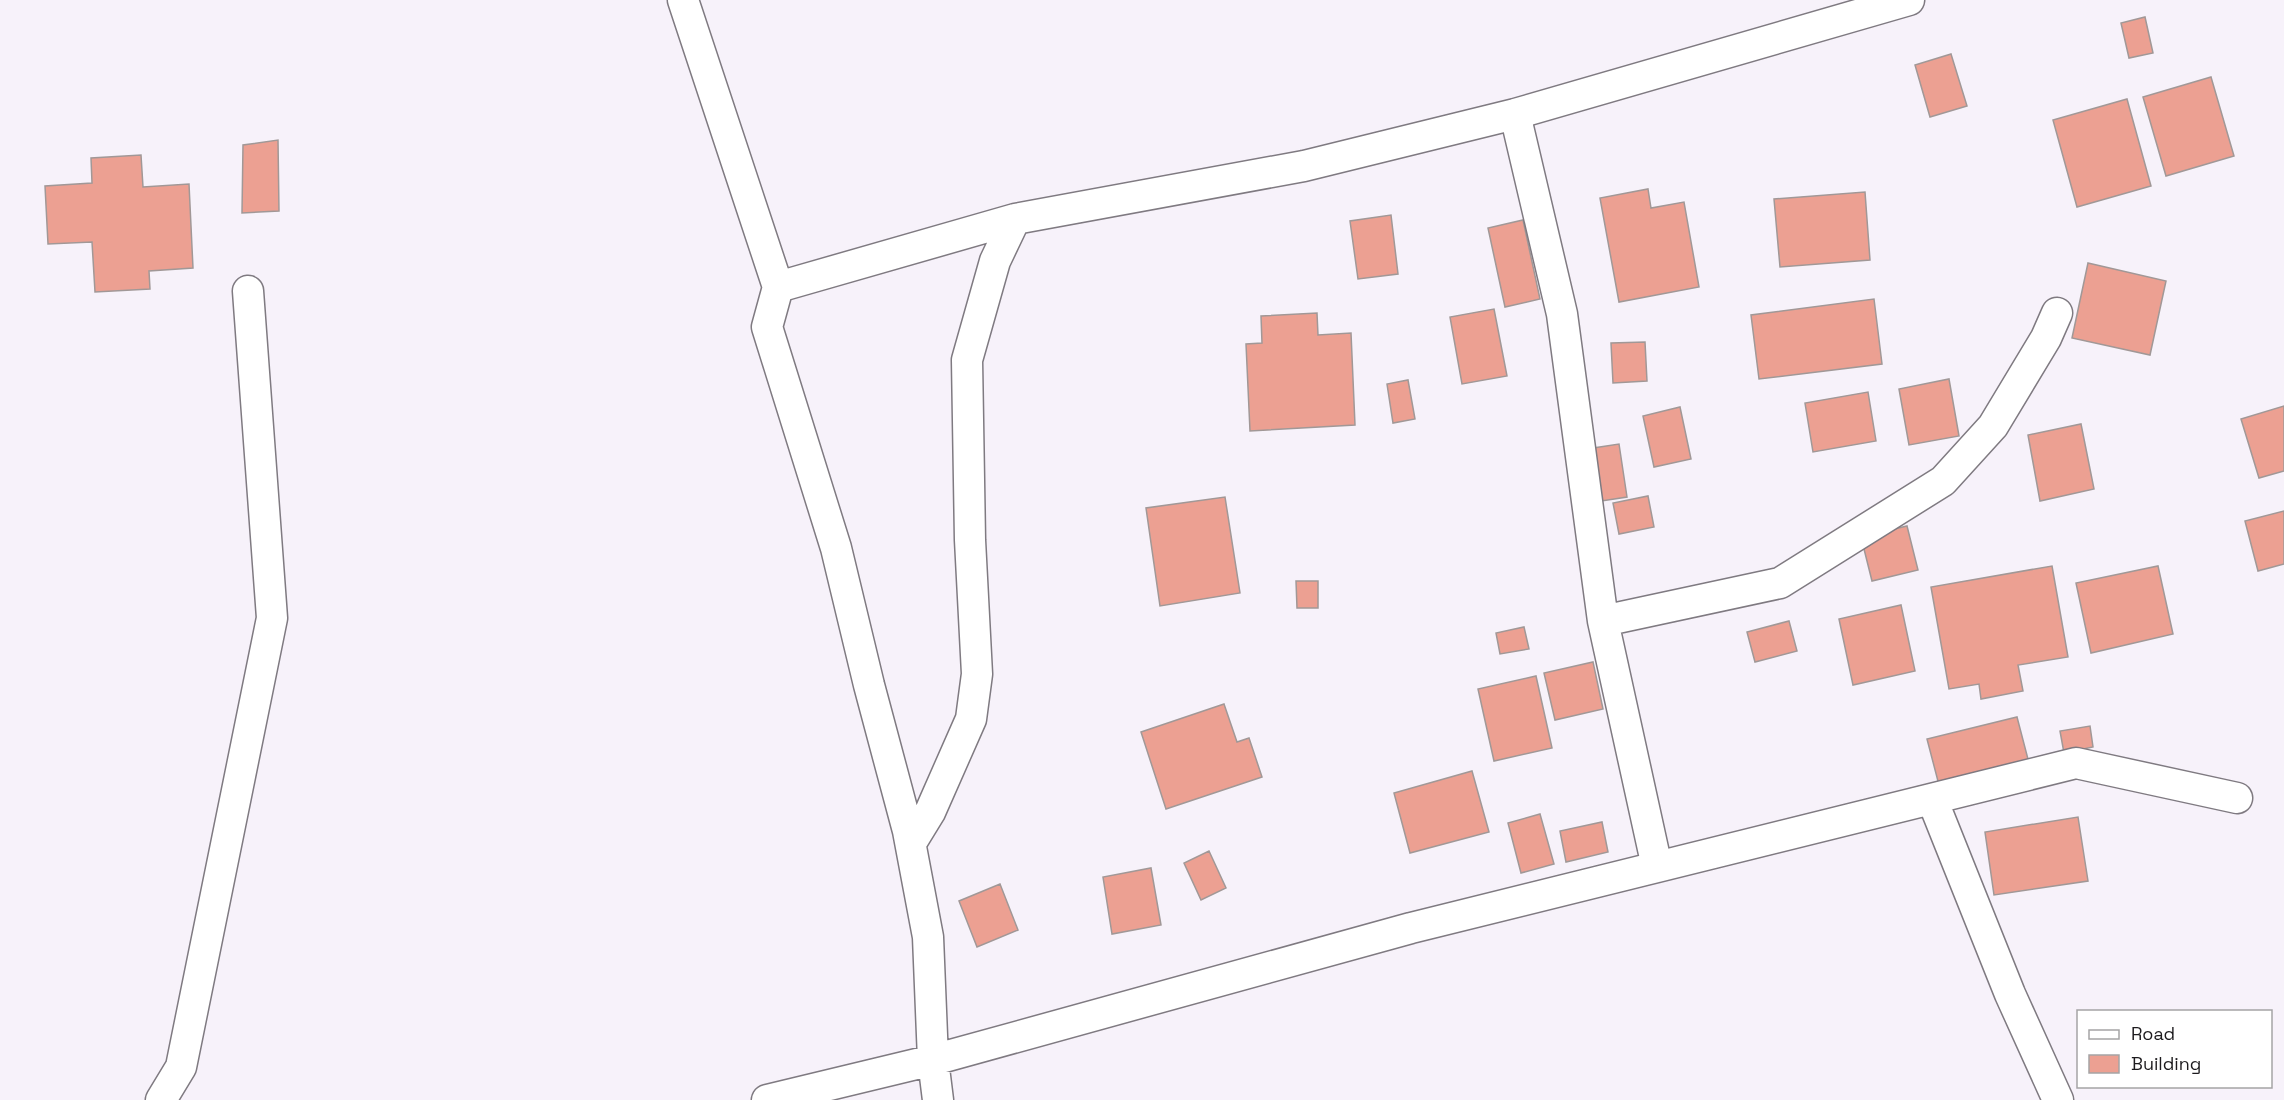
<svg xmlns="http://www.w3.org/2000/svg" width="2284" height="1100" viewBox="0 0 2284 1100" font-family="'Space Grotesk',sans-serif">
<rect width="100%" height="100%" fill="#f7f2fa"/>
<!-- building -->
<path fill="#eca092" stroke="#a19897" stroke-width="1.5" d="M2145,17L2153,53L2129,58L2121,23Z
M1951,54L1967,106L1930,117L1915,65Z
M2211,77L2234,156L2166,176L2143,97Z
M2127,99L2151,186L2077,207L2053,120Z
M278,140L279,211L242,213L243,145Z
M141,155L143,187L189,184L193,268L149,271L150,289L95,292L92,242L48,244L45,186L92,183L91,158Z
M1648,189L1651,208L1684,202L1699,287L1619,302L1600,198Z
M1865,192L1870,260L1780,267L1774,199Z
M1391,215L1398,274L1358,279L1350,221Z
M1523,220L1540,299L1505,307L1488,228Z
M2088,263L2166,281L2150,355L2072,338Z
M1874,299L1882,364L1759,379L1751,315Z
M1494,309L1507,376L1462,384L1450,317Z
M1317,313L1318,335L1351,333L1355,425L1250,431L1246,344L1262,343L1261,316Z
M1645,342L1647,381L1613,383L1611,343Z
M1949,379L1959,436L1909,445L1899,389Z
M1408,380L1415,419L1393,423L1387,384Z
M1868,392L1876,441L1813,452L1805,403Z
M2284,406V471L2259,478L2241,419Z
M1680,407L1691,459L1654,467L1643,416Z
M2081,424L2094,489L2040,501L2028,435Z
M1619,444L1627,497L1595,502L1587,449Z
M1648,496L1654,527L1619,534L1613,503Z
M1225,497L1240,593L1160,606L1146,508Z
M2284,511V564L2258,571L2245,521Z
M1907,526L1918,570L1872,581L1861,537Z
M2052,566L2068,657L2018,665L2023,691L1981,699L1979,684L1949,689L1931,587Z
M2158,566L2173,634L2091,653L2076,583Z
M1296,581H1318V608H1297Z
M1901,605L1915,671L1853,685L1839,619Z
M1789,621L1797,651L1755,662L1747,632Z
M1524,627L1529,649L1500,654L1496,633Z
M1593,662L1603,709L1555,720L1544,673Z
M1536,676L1552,748L1494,761L1478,689Z
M1224,704L1237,742L1249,738L1262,777L1166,809L1141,732Z
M2017,717L2029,763L1939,785L1927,739Z
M2090,726L2093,747L2064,753L2060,731Z
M1472,771L1489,832L1410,853L1394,793Z
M1540,814L1554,864L1521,873L1508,823Z
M2078,817L2088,881L1994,895L1985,832Z
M1602,822L1608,852L1566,862L1560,831Z
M1209,851L1226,888L1201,900L1184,863Z
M1151,868L1161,925L1112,934L1103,877Z
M1000,884L1018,930L977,947L959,901Z"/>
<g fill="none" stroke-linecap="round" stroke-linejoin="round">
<!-- minor casing -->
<g stroke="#7f7a81" stroke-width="33">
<path id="minor" d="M683,0L778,287
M1515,114L1562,314L1603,621L1657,867
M1603,621L1780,583L1943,481L1993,426L2046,338L2057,313
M1932,799L2010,994L2058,1100
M911,843L930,812L971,719L977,674L970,540L967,360L995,261L1015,219
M161,1100L181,1067L272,618L248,291
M767,1100L933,1060L1411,928L2076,763L2237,798
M938,1100L933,1060L928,937L908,831L869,685L836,548L767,327L778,287L1015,219L1304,166L1515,114L1909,0"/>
</g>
<!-- minor -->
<use href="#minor" stroke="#fff" stroke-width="30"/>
</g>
<!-- legend -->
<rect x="2077" y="1010" width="195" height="78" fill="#ffffff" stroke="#a5a4a5" stroke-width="1.5"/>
<rect x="2089" y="1030" width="30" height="9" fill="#ffffff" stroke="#a5a4a5" stroke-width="1.5"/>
<text x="2131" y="1040" font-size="18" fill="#1d1b1e">Road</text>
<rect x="2089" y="1055" width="30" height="18" fill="#eca092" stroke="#a5a4a5" stroke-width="1.5"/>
<text x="2131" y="1070" font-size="18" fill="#1d1b1e">Building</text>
</svg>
